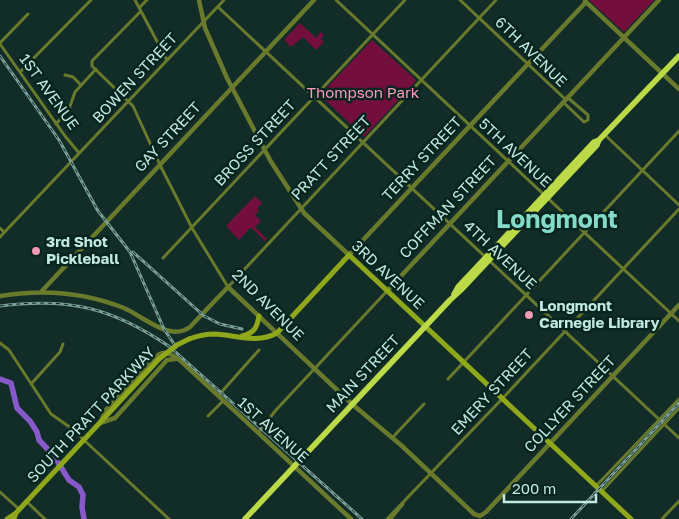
<svg xmlns="http://www.w3.org/2000/svg" width="679" height="519" viewBox="0 0 679 519" font-family="'Golos Text',sans-serif">
<rect width="100%" height="100%" fill="#122d28"/>
<!-- green -->
<path fill="#740f3d" d="M589,0H654L624,32Z
M300,23L316,38L321,32L324,35L321,39L324,42L316,50L303,37L291,47L284,40Z
M372,40L415,79L416,81L364,137L320,95Z
M255,196L262,203L257,208L259,211L255,215L261,221L255,227L267,239L265,241L251,227L239,240L226,226Z"/>
<g fill="none" stroke-linecap="round" stroke-linejoin="round">
<!-- river -->
<path stroke="#8759c9" stroke-width="5.5" d="M0,379L11,383L17,408L30,421L37,432L39,440L54,456L69,480L79,487L83,495L82,507L84,519"/>
<!-- minor -->
<path stroke="#697a2d" stroke-width="3" d="M135,0L167,60
M336,0L679,321
M460,0L565,99
M218,7L679,438
M139,8L147,0
M141,11L92,61V66L133,106L160,165L192,228L228,287L496,0
M0,43L28,14
M0,44L65,136L79,153
M20,72L91,0
M65,75L73,77L81,85
M563,102L584,122L588,120V115L567,97
M56,124L69,109L75,92L96,69
M605,135L679,205
M0,228L4,232
M0,237L224,0
M163,258L405,0
M0,343L9,350L51,414L71,428L169,519
M448,379L679,131
M31,384L60,352L63,344
M218,396L259,350
M208,416L223,401
M258,433L276,410L387,291
M393,437L424,404
M596,486L679,399
M602,491L679,408
M0,492L19,509
M27,502L45,519
M387,519L502,399L679,209
M391,519L403,504
M662,519L679,501"/>
<!-- tertiary -->
<path stroke="#697a2d" stroke-width="4.5" d="M199,0L205,28L227,78L270,160L304,213L349,255L586,2
M585,1L679,89
M387,291L659,0
M41,292L314,0
M0,296C42,289 84,292 124,308C144,317 170,342 190,327L228,287L352,404L402,446L474,514L480,516L486,512L679,305
M101,421L106,410L158,355C166,349 176,357 183,363L351,519
M100,423L115,418L167,360L175,359"/>
<!-- secondary -->
<path stroke="#8fa81b" stroke-width="5" d="M242,336C254,333 257,328 259,316
M189,339C197,336 206,334 215,334C236,335 257,344 277,333L349,255L631,519
M7,519L16,513
M14,519L16,513L159,359"/>
<!-- trunk -->
<path stroke="#bcd948" stroke-width="5.5" d="M454,294L458,287L594,142L599,140L679,56
M245,519L450,300L461,290L597,145L599,140"/>
<!-- rail casing -->
<g stroke="#7a9e96" stroke-width="3">
<path id="rail" d="M0,56L59,140L98,211L130,252L164,329L176,347
M133,252L204,316L220,324L242,329
M0,306C69,297 113,308 170,347L362,519
M571,519L679,403"/>
</g>
<!-- rail -->
<use href="#rail" stroke="#07241f" stroke-width="1" stroke-dasharray="4" stroke-linecap="butt"/>
<!-- secondary-bridge -->
<path stroke="#8fa81b" stroke-width="5" d="M159,359L177,345L189,339"/>
</g>
<!-- markers -->
<g fill="#f09ab4" stroke="#07241f" stroke-width="2">
<circle cx="36" cy="251" r="5"/>
<circle cx="529" cy="315" r="5"/>
</g>
<g text-anchor="middle" stroke-width="5" stroke-linejoin="round" paint-order="stroke">
<!-- street labels -->
<g font-size="15" fill="#c0e9df" stroke="#07241f">
<text transform="translate(531 52) rotate(44)" y="5">6TH AVENUE</text>
<text transform="translate(135 78) rotate(-47)" y="5">BOWEN STREET</text>
<text transform="translate(49 92) rotate(54)" y="5">1ST AVENUE</text>
<text transform="translate(168 137) rotate(-47)" y="5">GAY STREET</text>
<text transform="translate(255 143) rotate(-47)" y="5">BROSS STREET</text>
<text transform="translate(515 153) rotate(43)" y="5">5TH AVENUE</text>
<text transform="translate(331 158) rotate(-47)" y="5">PRATT STREET</text>
<text transform="translate(422 159) rotate(-47)" y="5">TERRY STREET</text>
<text transform="translate(448 207) rotate(-47)" y="5">COFFMAN STREET</text>
<text transform="translate(500 255) rotate(43)" y="5">4TH AVENUE</text>
<text transform="translate(388 275) rotate(43)" y="5">3RD AVENUE</text>
<text transform="translate(268 305) rotate(45)" y="5">2ND AVENUE</text>
<text transform="translate(363 374) rotate(-47)" y="5">MAIN STREET</text>
<text transform="translate(492 392) rotate(-47)" y="5">EMERY STREET</text>
<text transform="translate(570 404) rotate(-47)" y="5">COLLYER STREET</text>
<text transform="translate(91 415) rotate(-47)" y="5">SOUTH PRATT PARKWAY</text>
<text transform="translate(273 430) rotate(42)" y="5">1ST AVENUE</text>
</g>
<!-- park labels -->
<g font-size="15" fill="#fd9dbb" stroke="#07241f">
<text x="363" y="98">Thompson Park</text>
</g>
<!-- poi labels -->
<g font-size="15" font-weight="bold" fill="#c0e9df" stroke="#07241f" text-anchor="start">
<text x="46" y="247">3rd Shot<tspan x="46" dy="17">Pickleball</tspan></text>
<text x="539" y="311">Longmont<tspan x="539" dy="17">Carnegie Library</tspan></text>
</g>
<!-- town labels -->
<g font-size="25" font-weight="bold" fill="#83dac9" stroke="#07241f">
<text x="557" y="228">Longmont</text>
</g>
</g>
<!-- scale -->
<path d="M504 494v8h92v-8" fill="none" stroke="#c0e9df" stroke-width="2.5"/>
<text x="512" y="494" font-size="15" fill="#c0e9df" stroke="#07241f" stroke-width="4" paint-order="stroke">200 m</text>
</svg>
